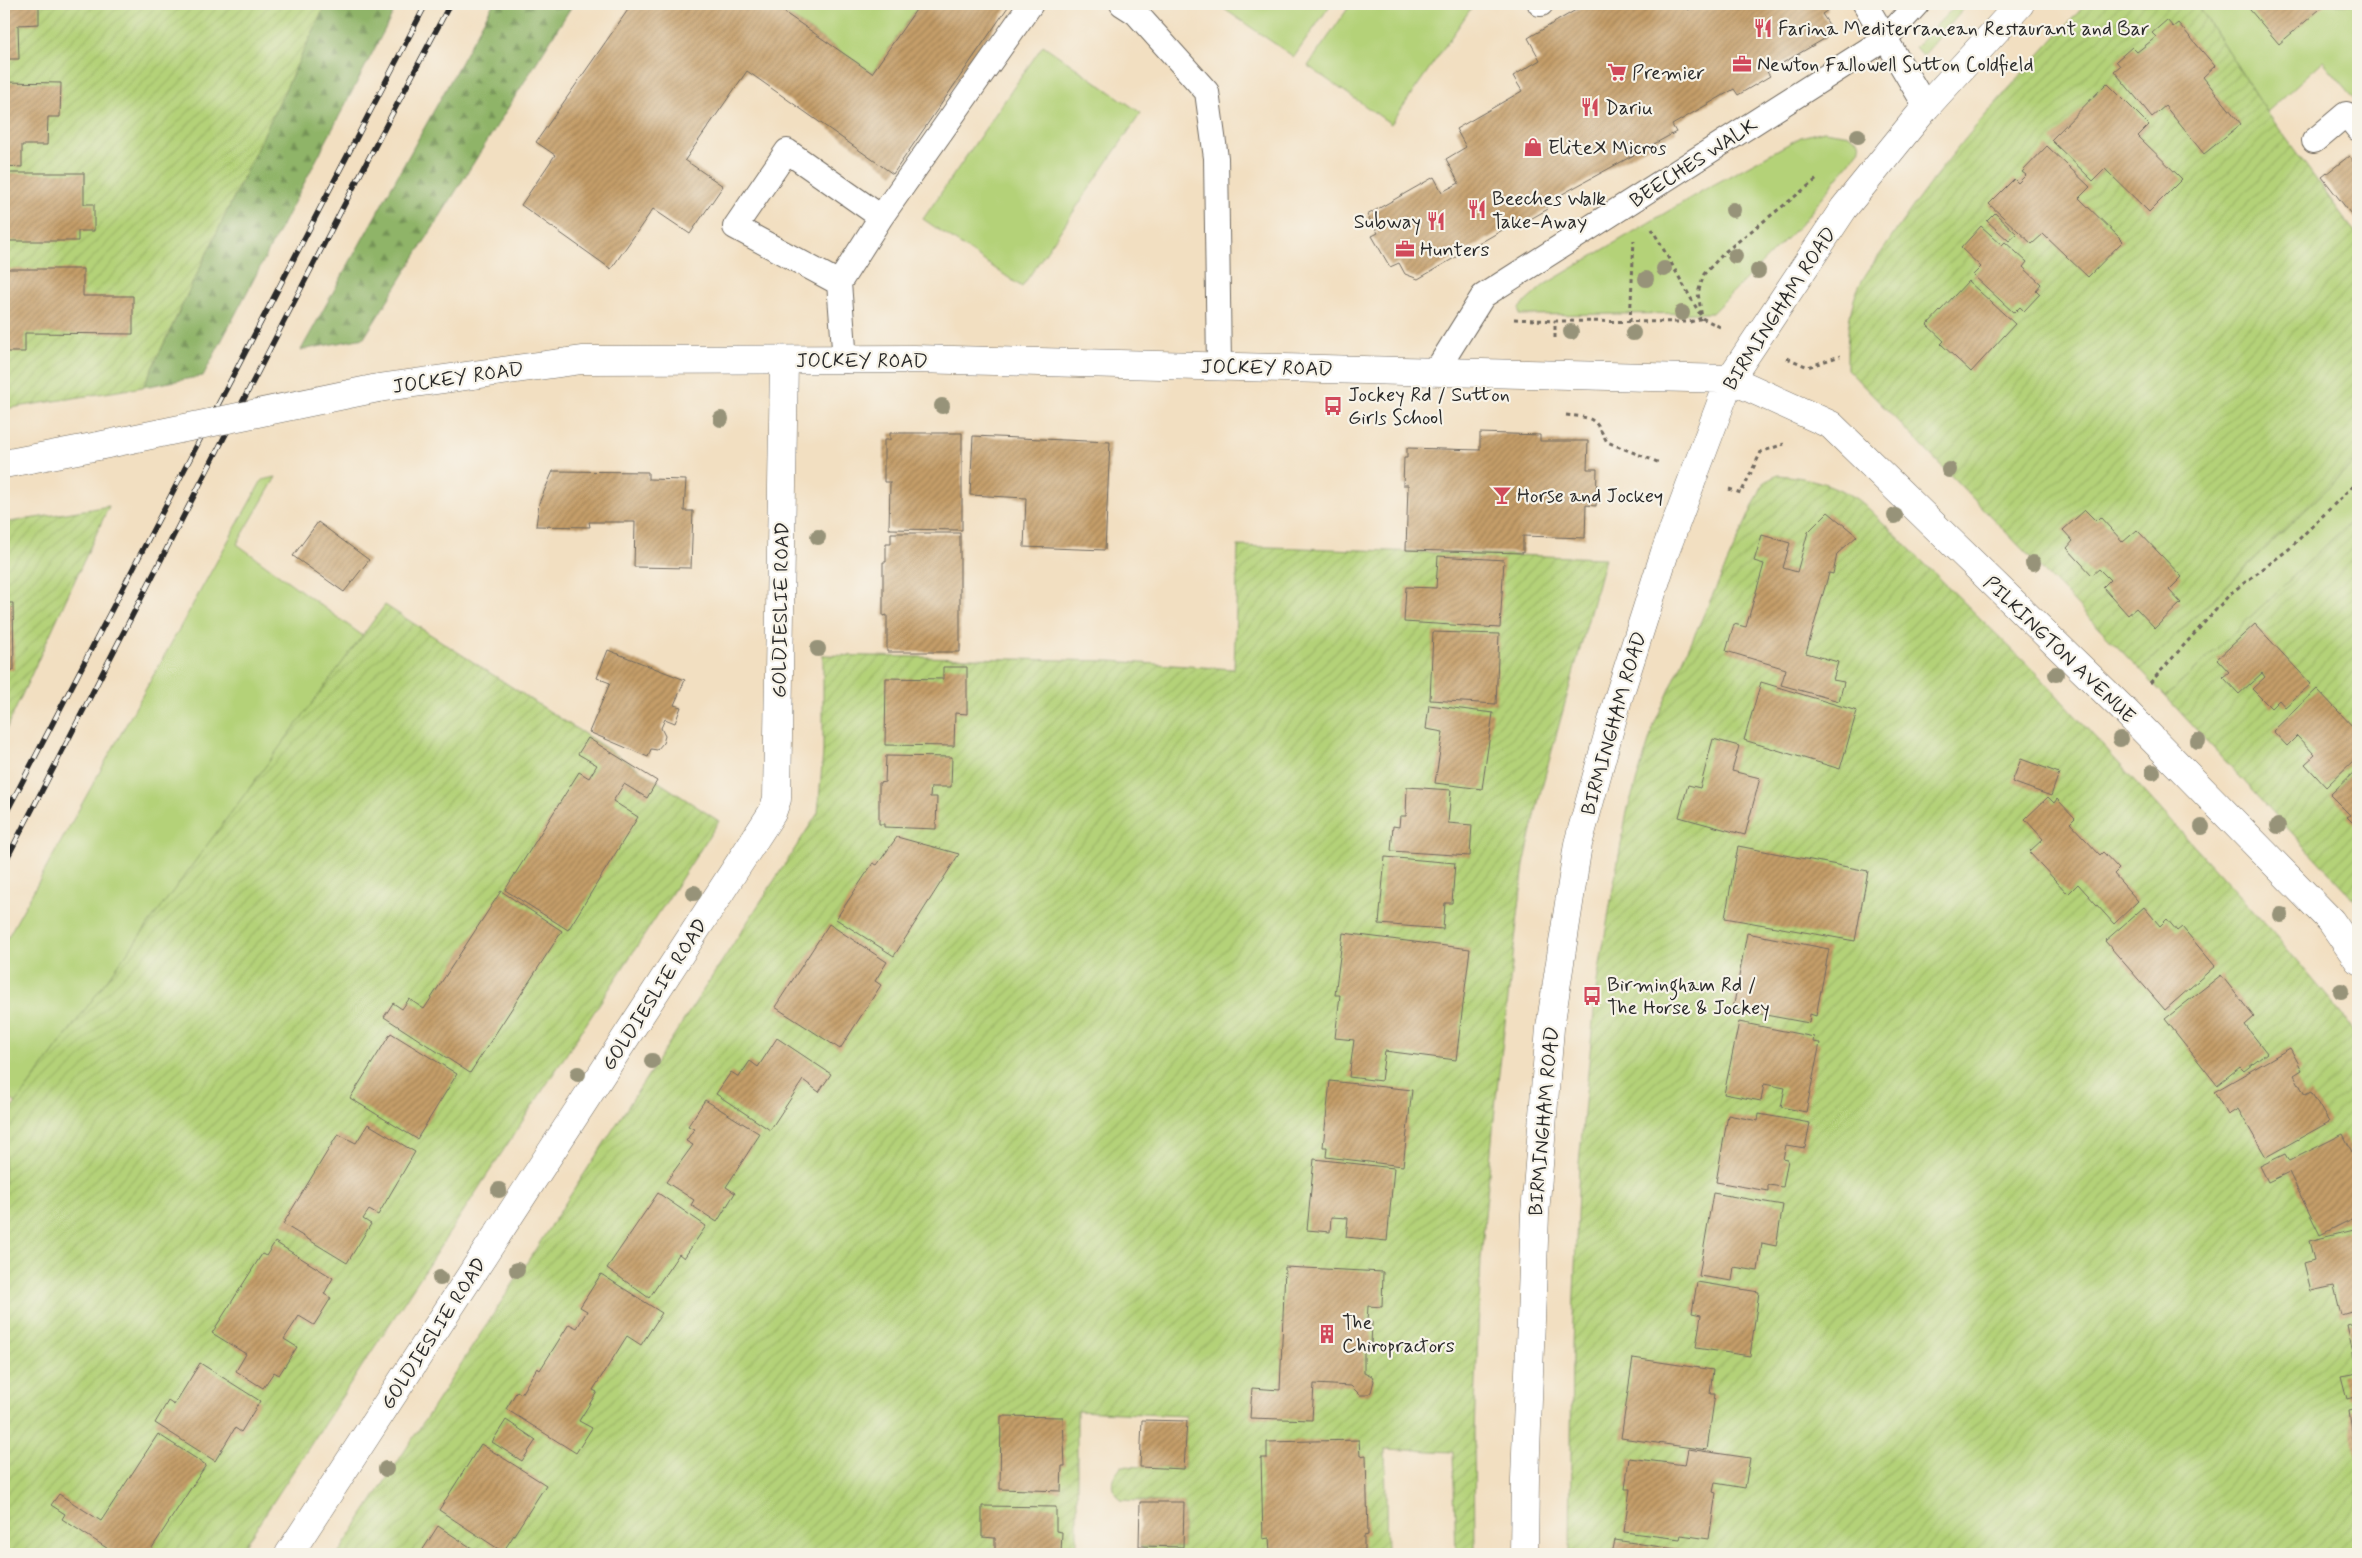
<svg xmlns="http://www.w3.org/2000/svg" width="2362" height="1558" viewBox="0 0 2362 1558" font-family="Mynerve,sans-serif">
<defs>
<pattern id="forest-firs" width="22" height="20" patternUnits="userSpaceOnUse" patternTransform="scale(1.25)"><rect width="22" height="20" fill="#8fb468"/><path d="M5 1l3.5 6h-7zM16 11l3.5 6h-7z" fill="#759356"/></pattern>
<pattern id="garden-furrows" width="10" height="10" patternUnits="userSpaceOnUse" patternTransform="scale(1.25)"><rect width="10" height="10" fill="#b4d278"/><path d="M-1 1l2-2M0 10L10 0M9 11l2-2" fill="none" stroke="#9bb468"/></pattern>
<pattern id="building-hatch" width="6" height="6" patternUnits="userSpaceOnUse" patternTransform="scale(1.25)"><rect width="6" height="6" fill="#c59e69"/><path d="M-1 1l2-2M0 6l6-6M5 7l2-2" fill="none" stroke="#a08157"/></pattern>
</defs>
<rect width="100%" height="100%" fill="#f7f3e8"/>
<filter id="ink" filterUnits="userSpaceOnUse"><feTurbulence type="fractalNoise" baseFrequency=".02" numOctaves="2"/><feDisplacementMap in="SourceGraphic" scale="10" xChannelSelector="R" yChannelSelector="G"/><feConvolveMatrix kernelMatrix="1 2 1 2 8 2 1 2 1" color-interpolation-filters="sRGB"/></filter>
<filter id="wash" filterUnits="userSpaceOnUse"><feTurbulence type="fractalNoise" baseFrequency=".0096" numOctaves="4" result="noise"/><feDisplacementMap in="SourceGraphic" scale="20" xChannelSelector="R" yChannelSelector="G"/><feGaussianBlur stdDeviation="1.12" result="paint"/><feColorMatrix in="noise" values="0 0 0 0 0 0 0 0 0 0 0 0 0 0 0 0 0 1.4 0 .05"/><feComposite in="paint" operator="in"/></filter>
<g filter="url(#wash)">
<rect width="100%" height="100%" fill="#f2dfc1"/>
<!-- grass -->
<path fill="#b4d278" stroke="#707e52" d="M772,4H920L872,73Z
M1217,4H1331L1294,57Z
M1351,4H1474L1391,124L1308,66Z
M1957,4H1968L1923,56L1915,47Z
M2197,4H2358V102L2323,61L2267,112Z
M1043,45L1141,113L1022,287L923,219Z
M1824,131L1850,135L1859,141L1860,149L1803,222L1712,313L1519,315V308L1544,285L1702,191L1801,137Z
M2358,459V515L2166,697L2140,670Z
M276,477L237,544L363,636L16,1103L4,1095V944L262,480Z"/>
<!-- forest -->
<path fill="url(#forest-firs)" stroke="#5d704a" d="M326,4H398L203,376L143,387Z
M493,4H573L364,338L301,350Z"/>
<!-- garden -->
<path fill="url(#garden-furrows)" stroke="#707e52" d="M4,4H326L143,387L4,409Z
M2086,4H2197L2267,112L2358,237V459L2140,670L1847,369C1847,342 1847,316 1857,291C1864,273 1880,256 1890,240C1946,154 2017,79 2086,4Z
M1778,475C1813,478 1835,484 1864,504L2041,678L2275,935L2342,1014L2358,1039V1554H1570L1572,1346L1579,1163L1597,982L1611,900L1627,811L1655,722L1764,482Z
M109,506L4,734V523Z
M2358,515V904L2166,697Z
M1238,546L1605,558L1540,794L1524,865L1496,1098L1481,1259L1474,1431L1475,1554H1456L1453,1452L1385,1449L1387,1554H1151L1139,1546L1183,1547L1184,1503L1120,1500C1109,1485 1110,1481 1122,1466L1184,1469L1186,1416L1077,1411V1554H338L818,813L823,752V655L1110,661L1234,669Z
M385,605L719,821L239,1554H4V1119Z"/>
<g id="blocks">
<!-- building -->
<path fill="url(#building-hatch)" d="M4,4H39V24L18,25L19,59H4Z
M632,4H772L872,73L920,4H1010L893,174L747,71L685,160L723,186L690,234L653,209L611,269L521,205L555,155L536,142Z
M1586,4H1684L1688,10L1692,8L1690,4H1824L1828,10L1822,14L1830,26L1826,38L1767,72L1770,76L1738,95L1734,89L1672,125L1676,132L1544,204L1548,209L1513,229L1511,225L1418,279L1405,274L1399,263L1390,267L1372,236L1378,233L1367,215L1434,177L1442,192L1459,183L1446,159L1466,147L1456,129L1522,91L1513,76L1540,60L1528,38Z
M2245,4H2326L2279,44Z
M2167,20L2173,27L2178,23L2215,66L2203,77L2241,124L2204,154L2165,106L2152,117L2114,71L2120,66L2116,61L2132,47L2137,52L2146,45L2156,37L2152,33Z
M4,82L61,83L60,117H48L47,145H22V167L4,166Z
M2107,83L2149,125L2138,136L2182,179L2149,212L2105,169L2093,181L2051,140Z
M2047,146L2090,187L2079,198L2123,241L2088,277L2043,234L2032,244L1989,204L2014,179L2018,183L2026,175L2022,172Z
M2349,156L2358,168V223L2322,177Z
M4,173H84V204H94V231H78V241H4Z
M1995,213L2017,234L2009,241L1987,221Z
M1981,226L2002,245L2005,242L2027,262L2023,267L2041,284L2036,290L2040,294L2024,311L2020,307L2014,313L1973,275L1981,267L1961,248Z
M4,269H83V296H133V334L25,333V352H4Z
M1968,281L2015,324L1971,372L1941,344L1944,341L1927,325Z
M890,433H962V530L889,529L890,482H884V440H890Z
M1480,433L1540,435V441H1588L1587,469H1597L1596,506L1586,505L1585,538L1523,536V553L1406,550L1408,485H1403L1404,458H1407V448L1480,450Z
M973,436L1110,442L1105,550L1024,547L1026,498L970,495Z
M553,471L648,472V479L686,480L684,511H693L691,568L634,567L635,522H589L590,527L536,526L539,503Z
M2085,510L2096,521L2100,517L2123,542L2137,530L2182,577L2169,590L2181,603L2155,628L2136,608L2128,615L2103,587L2110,580L2099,569L2092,575L2067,548L2073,541L2063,530Z
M1828,512L1857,536L1837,554L1833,574L1829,573L1806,653L1838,662L1833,680L1844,682L1839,701L1781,685L1786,669L1726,651L1734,624L1746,627L1764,564L1754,561L1762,535L1790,543L1783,568L1797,572L1808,532Z
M318,522L369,560L344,592L293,556Z
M891,533H960V652H887V615L883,616V562H886V544H891Z
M1438,556L1504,560L1500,628L1404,622L1406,587L1436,588Z
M4,603H13L14,670H4Z
M2255,624L2311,684L2285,707L2279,700L2271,708L2252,689L2265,677L2262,673L2239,694L2223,677L2229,672L2217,659Z
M1433,632L1499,634L1496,704L1430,700Z
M608,650L685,680L674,705L681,707L675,723L665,719L661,728L665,736L663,743L657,750L651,749L648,757L589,732L610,683L597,678Z
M943,667H967V714L955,713L954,746L885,745L886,678L943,679Z
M1761,682L1857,711L1840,769L1744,740Z
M2317,689L2358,732V756L2326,787L2305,764L2315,755L2297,736L2287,746L2273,731Z
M1429,705L1493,713L1482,789L1435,783L1443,732L1426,729Z
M588,738L657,781L647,798L624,784L613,801L638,817L568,930L505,890L579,772L589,778L597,765L578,754Z
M1713,739L1739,746L1732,771L1760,778L1745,835L1679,817L1688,785L1700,788Z
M886,756L952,757L951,787H931L930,797H937L936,829L884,827V824H879V783L885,782Z
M2021,759L2059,773L2051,796L2012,782Z
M2358,768V828L2347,817L2350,815L2330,795Z
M1407,787L1451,790L1448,823L1472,825L1470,856L1391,851L1393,826L1399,827L1400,816H1406Z
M2048,797L2054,803L2057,799L2075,818L2070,823L2100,855L2103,852L2119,869L2114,874L2138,901L2114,924L2078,884L2068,894L2029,852L2043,839L2025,819Z
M897,837L959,854L894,956L836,919L873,863L877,865Z
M1738,846L1868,871L1855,941L1725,918Z
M1385,857L1455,863L1452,903H1445L1443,929L1379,924Z
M501,891L562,931L470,1073L384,1017L393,1003L402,1009L409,999L424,1009Z
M2144,907L2160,926L2167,919L2177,931L2182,927L2215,966L2165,1010L2105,941Z
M829,924L887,962L875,981L881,985L840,1049L775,1007Z
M1343,933L1470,949L1456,1060L1385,1051L1381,1081L1349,1077L1354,1040L1335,1038L1340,995H1335Z
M1747,933L1829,949L1816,1016L1810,1014L1809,1023L1733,1009Z
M2221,975L2254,1017L2245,1025L2267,1053L2244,1071L2240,1067L2217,1085L2165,1019Z
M1739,1022L1814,1037L1813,1042L1820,1043L1806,1112L1781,1107L1785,1088L1764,1084L1761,1101L1724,1094Z
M391,1033L457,1074L417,1139L350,1098Z
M777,1038L831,1074L819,1092L803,1080L770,1130L716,1094L731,1072L739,1077L750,1061L758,1067Z
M2290,1048L2302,1070L2294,1075L2305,1095L2311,1092L2329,1122L2266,1157L2238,1109L2228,1115L2214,1092Z
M1330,1081L1412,1090L1403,1166L1326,1157L1327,1147H1323Z
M705,1100L760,1134L726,1187L735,1193L717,1222L691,1205L694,1200L666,1182L693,1145L686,1141L694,1129L688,1126Z
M1759,1114L1810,1123L1805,1148L1786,1145L1783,1159L1788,1160L1783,1187L1768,1185V1191L1716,1182L1728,1115L1758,1121Z
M368,1124L415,1152L378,1215L369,1210L363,1219L371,1224L347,1263L283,1224L338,1134L356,1143Z
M2343,1134L2358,1164V1216L2320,1235L2289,1172L2268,1182L2260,1166L2285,1154L2289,1161Z
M1314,1159L1394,1168L1387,1241L1346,1237L1348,1218L1331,1217L1330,1232L1307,1230Z
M658,1193L706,1226L684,1258L679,1254L649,1298L607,1268Z
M1713,1193L1783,1205L1776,1246L1762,1243L1758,1271L1734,1267L1732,1281L1699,1276Z
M2358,1229V1310L2341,1315L2334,1286L2311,1291L2304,1263L2314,1260L2309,1241Z
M275,1242L333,1278L324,1294L331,1298L314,1325L299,1316L284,1339L297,1347L279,1375L274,1372L263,1388L236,1371L246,1354L212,1333L262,1254L266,1256Z
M1285,1267L1383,1272L1382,1307L1368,1306L1367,1322H1372L1371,1346H1364V1372L1372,1376L1374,1381L1371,1392L1367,1395H1360L1351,1386L1314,1384L1312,1420L1250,1418L1252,1388L1280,1390Z
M601,1274L662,1313L641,1345L627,1336L593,1390L597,1392L579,1421L592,1428L576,1453L506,1409L517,1391L521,1394L537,1368L540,1370L569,1324L577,1328L587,1311L580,1307Z
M1697,1282L1759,1292L1750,1356L1696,1348L1701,1315L1692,1313Z
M2358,1322V1371H2357L2347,1325Z
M1633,1358L1713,1370L1710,1394H1715L1707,1450L1621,1438Z
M200,1363L260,1401L241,1432L235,1428L215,1461L155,1423L168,1401L174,1405Z
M2358,1373V1396L2347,1399L2341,1376Z
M2358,1409V1465H2357L2349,1411Z
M1001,1416L1063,1417L1065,1466H1062L1061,1491L1000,1489Z
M506,1420L536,1440L522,1461L492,1442Z
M1142,1420L1187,1421L1184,1469L1140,1467Z
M158,1434L206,1465L148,1554H116L62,1519L65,1514L51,1505L59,1494L101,1521Z
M1359,1440L1360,1456L1366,1455L1368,1535L1364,1536V1550L1270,1552L1269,1538L1263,1539L1262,1498L1261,1458H1267V1442Z
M481,1444L546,1485L503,1552L439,1510Z
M1688,1449L1750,1458L1745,1488L1715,1483L1713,1492L1716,1493L1709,1539L1681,1535L1680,1539L1624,1532L1630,1489H1625L1629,1458L1685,1465Z
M1140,1502H1184L1183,1547L1139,1546Z
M982,1506L1056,1507V1531L1062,1532L1061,1554H995V1538L982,1537Z
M438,1526L481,1554H420Z
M1615,1540L1701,1553V1554H1612Z"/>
</g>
</g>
<g filter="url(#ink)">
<use href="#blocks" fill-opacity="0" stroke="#716a60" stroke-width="1"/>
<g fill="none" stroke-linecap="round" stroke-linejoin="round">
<!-- lane casing -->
<g stroke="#716a60" stroke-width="26">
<path id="lane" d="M1122,4L1136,13L1207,92L1216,158L1219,366
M1540,4H1541
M1865,4L1926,107
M2314,141L2346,114L2358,129
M839,283L735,227L787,151L881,217
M845,361L839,283L881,217L1031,4
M1436,371L1483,296L1885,39L1917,4"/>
</g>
<!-- street casing -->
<g stroke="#716a60" stroke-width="29">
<path id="street" d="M1730,379L1831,425L2126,712L2331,921L2358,960
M289,1554L772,813L777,799L784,361"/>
</g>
<!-- primary casing -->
<g stroke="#716a60" stroke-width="29">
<path id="primary" d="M378,388L582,360L914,359L1730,379
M4,464L98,446
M1524,1554L1525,1479L1535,1214L1550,1028L1578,844L1618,699L1665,552L1730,379L1844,208L1926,107L2020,4"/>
</g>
<!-- path -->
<path stroke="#716a60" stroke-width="3" stroke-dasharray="4 4" stroke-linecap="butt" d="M1514,319L1555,321
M1630,322L1634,240
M1720,327L1702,318L1698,293L1704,274L1726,251L1817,179
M1555,338V321L1690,322L1702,318L1652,229
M1787,358L1808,367L1840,356
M1566,415C1594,418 1594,417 1607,442L1660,463
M1729,489L1741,493L1761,452L1784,444
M2150,683L2231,593L2289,549L2358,481"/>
<!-- lane -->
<use href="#lane" stroke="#fff" stroke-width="24"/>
<!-- street -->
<use href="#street" stroke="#fff" stroke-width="28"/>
<!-- primary -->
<use href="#primary" stroke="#fff" stroke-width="28"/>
<!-- rail casing -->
<g stroke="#2b2b2b" stroke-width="5.5">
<path id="rail" d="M4,817L426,4
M4,864L342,209L450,4"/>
</g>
<!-- rail -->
<use href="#rail" stroke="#f7f3e8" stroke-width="4" stroke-dasharray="11" stroke-linecap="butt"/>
<!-- primary-bridge casing -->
<g stroke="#716a60" stroke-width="29" stroke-linecap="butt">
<path id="primary-bridge" d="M98,446L378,388"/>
</g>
<!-- primary-bridge -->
<use href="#primary-bridge" stroke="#fff" stroke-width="28"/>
</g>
<!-- trees -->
<g fill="#979379">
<circle cx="1858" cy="136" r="8"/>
<circle cx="1733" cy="210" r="8"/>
<circle cx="1735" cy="256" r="8"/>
<circle cx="1664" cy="269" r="8"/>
<circle cx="1758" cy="271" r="8"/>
<circle cx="1646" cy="279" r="8"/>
<circle cx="1682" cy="313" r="8"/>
<circle cx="1571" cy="332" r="8"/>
<circle cx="1633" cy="333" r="8"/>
<circle cx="942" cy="406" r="8"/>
<circle cx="721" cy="419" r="8"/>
<circle cx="1949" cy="470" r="8"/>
<circle cx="1895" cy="516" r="8"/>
<circle cx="818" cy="537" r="8"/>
<circle cx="2033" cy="563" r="8"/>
<circle cx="818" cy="649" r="8"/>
<circle cx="2056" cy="674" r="8"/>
<circle cx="2120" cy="739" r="8"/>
<circle cx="2198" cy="741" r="8"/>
<circle cx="2153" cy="772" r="8"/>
<circle cx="2278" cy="826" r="8"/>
<circle cx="2202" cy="827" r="8"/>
<circle cx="694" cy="893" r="8"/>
<circle cx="2281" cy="915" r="8"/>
<circle cx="2341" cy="991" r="8"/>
<circle cx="652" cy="1061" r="8"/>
<circle cx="578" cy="1074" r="8"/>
<circle cx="499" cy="1190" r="8"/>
<circle cx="517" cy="1270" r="8"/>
<circle cx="440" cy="1278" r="8"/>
<circle cx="386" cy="1469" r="8"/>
</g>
</g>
<!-- icons -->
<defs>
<g id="restaurant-bare" transform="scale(1.5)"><path d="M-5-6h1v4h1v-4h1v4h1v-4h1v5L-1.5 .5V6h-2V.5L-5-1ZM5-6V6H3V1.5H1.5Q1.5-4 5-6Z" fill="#d1495b" stroke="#f7f3e8" stroke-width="2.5" paint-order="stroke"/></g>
<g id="office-bare" transform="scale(1.5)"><path d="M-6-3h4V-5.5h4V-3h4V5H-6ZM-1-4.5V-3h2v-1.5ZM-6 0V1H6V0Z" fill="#d1495b" stroke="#f7f3e8" stroke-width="2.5" paint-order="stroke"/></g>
<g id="supermarket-bare" transform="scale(1.5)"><path d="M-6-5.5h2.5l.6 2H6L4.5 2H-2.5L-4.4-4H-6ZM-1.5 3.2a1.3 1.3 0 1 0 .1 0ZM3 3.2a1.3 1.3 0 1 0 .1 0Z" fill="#d1495b" stroke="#f7f3e8" stroke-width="2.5" paint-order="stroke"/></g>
<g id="shop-bare" transform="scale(1.5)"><path d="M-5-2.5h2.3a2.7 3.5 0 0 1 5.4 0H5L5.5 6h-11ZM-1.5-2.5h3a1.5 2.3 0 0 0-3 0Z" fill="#d1495b" stroke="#f7f3e8" stroke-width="2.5" paint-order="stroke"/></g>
<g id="bus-bare" transform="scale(1.5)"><path d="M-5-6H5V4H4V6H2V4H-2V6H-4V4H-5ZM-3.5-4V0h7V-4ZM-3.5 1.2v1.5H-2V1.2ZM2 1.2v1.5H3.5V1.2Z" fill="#d1495b" stroke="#f7f3e8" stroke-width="2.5" paint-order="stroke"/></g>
<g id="bar-bare" transform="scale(1.5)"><path d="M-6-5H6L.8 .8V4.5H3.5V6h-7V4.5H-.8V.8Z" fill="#d1495b" stroke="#f7f3e8" stroke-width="2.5" paint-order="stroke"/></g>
<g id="building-bare" transform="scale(1.5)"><path d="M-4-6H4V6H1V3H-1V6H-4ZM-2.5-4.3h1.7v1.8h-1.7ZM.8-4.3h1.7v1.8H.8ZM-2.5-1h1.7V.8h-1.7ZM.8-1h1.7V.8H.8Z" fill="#d1495b" stroke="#f7f3e8" stroke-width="2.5" paint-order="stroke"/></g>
</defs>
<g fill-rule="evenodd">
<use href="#restaurant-bare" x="1763" y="28"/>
<use href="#office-bare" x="1742" y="64"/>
<use href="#supermarket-bare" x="1617" y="72"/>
<use href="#restaurant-bare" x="1590" y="107"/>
<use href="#shop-bare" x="1533" y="147"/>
<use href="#restaurant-bare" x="1477" y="209"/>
<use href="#restaurant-bare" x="1436" y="221"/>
<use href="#office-bare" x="1405" y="249"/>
<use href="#bus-bare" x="1333" y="406"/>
<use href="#bar-bare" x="1502" y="495"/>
<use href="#bus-bare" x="1592" y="996"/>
<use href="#building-bare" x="1327" y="1334"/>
</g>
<g text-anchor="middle" stroke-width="4.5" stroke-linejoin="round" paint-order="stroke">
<!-- poi labels -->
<g font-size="20" fill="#2b2b2b" stroke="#f7f3e8" text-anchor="start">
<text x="1778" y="35">Farina Mediterranean Restaurant and Bar</text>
<text x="1757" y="71">Newton Fallowell Sutton Coldfield</text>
<text x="1632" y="79">Premier</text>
<text x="1605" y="114">Dariu</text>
<text x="1548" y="154">EliteX Micros</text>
<text x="1492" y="205">Beeches Walk<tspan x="1492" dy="23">Take-Away</tspan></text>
<text x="1421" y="228" text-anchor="end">Subway</text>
<text x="1420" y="256">Hunters</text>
<text x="1348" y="401">Jockey Rd / Sutton<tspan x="1348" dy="23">Girls School</tspan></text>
<text x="1517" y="502">Horse and Jockey</text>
<text x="1607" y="991">Birmingham Rd /<tspan x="1607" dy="23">The Horse &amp; Jockey</tspan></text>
<text x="1342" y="1329">The<tspan x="1342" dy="23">Chiropractors</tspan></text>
</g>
<!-- street labels -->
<g font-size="20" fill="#2b2b2b" stroke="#f7f3e8">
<text transform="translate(1693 162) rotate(-33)" y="7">BEECHES WALK</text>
<text transform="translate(1779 308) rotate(-57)" y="7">BIRMINGHAM ROAD</text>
<text x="862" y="367">JOCKEY ROAD</text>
<text transform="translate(1267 367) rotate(1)" y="7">JOCKEY ROAD</text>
<text transform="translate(458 377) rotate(-8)" y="7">JOCKEY ROAD</text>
<text transform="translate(780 610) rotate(-89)" y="7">GOLDIESLIE ROAD</text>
<text transform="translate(2060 649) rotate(44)" y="7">PILKINGTON AVENUE</text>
<text transform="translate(1613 723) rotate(-74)" y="7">BIRMINGHAM ROAD</text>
<text transform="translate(654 994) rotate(-57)" y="7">GOLDIESLIE ROAD</text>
<text transform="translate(1543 1121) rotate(-85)" y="7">BIRMINGHAM ROAD</text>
<text transform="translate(433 1333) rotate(-57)" y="7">GOLDIESLIE ROAD</text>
</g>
</g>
<!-- margin -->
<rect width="2362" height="1558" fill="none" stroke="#f7f3e8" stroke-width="20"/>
</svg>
